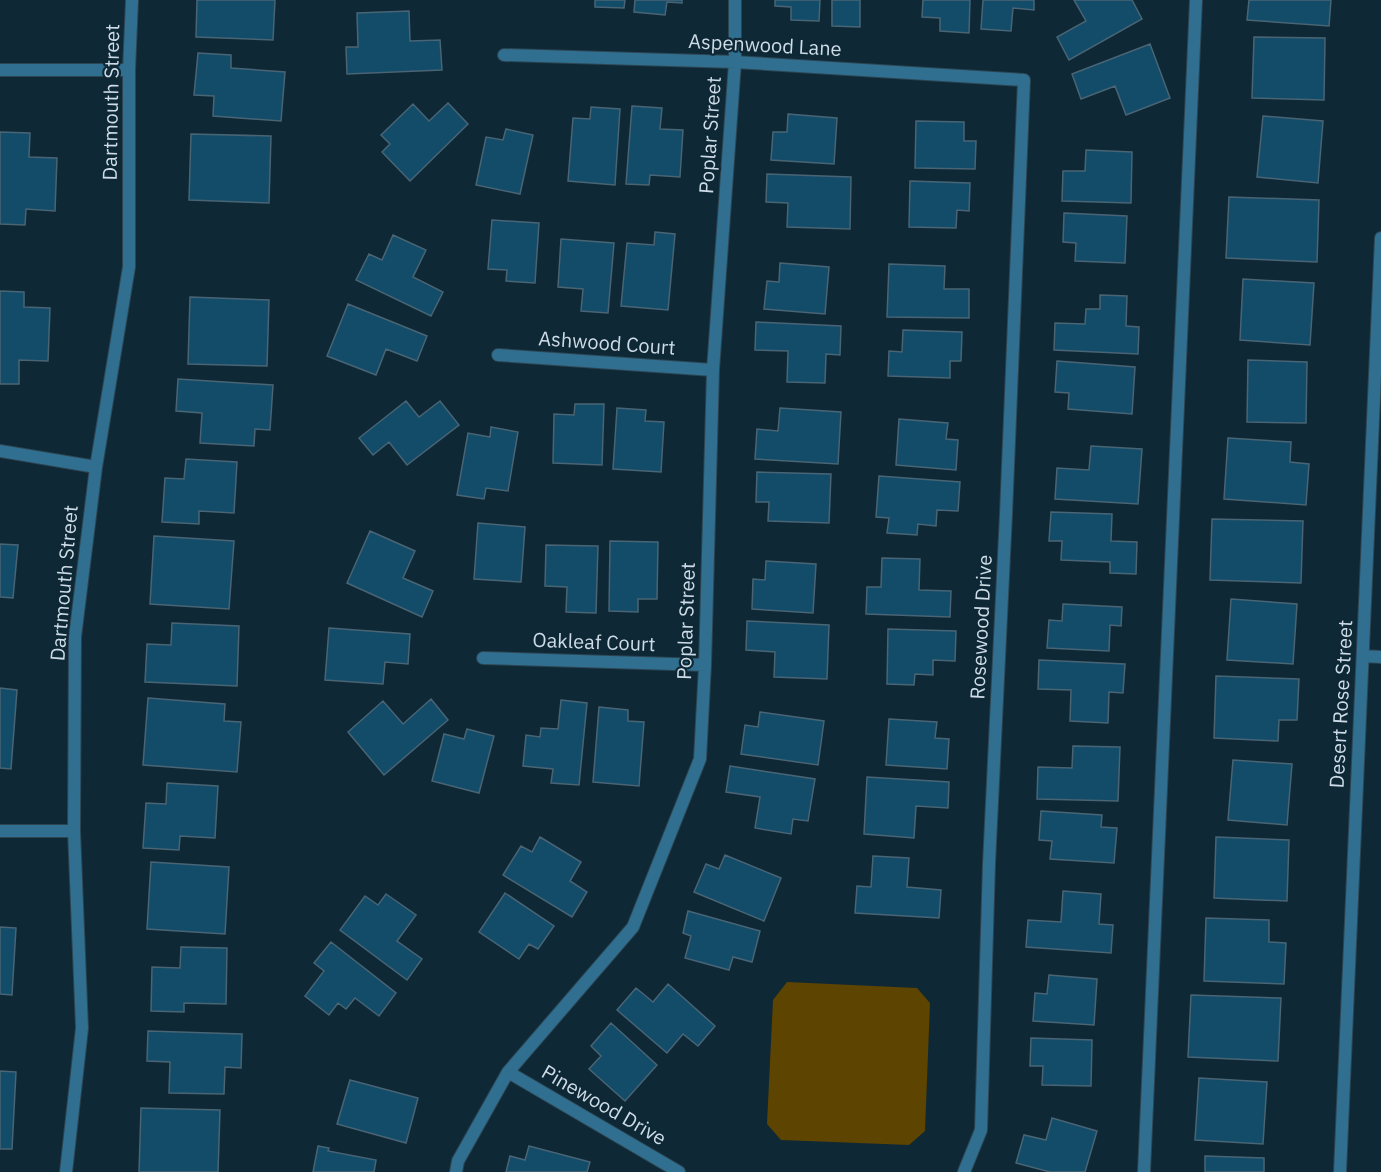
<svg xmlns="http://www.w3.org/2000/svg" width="1381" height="1172" viewBox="0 0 1381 1172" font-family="'IBM Plex Sans',sans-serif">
<rect width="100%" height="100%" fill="#0e2836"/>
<!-- green -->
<path fill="#5d4400" d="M787,982L917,988L930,1003L925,1131L909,1145L781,1140L767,1124L773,1000Z"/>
<!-- building -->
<path fill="#124c69" stroke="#496474" stroke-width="1.5" d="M197,0H275L273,40L196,37Z
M595,0H625L624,8L595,7Z
M635,0H682V3L667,2L665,15L634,12Z
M775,0H820L819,21L791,20V7L775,6Z
M832,0H860V27L832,26Z
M923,0H970L969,33L940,31V18L922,17Z
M983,0H1034V10L1013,8L1011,31L981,29Z
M1074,0H1132L1142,19L1069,60L1057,37L1086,21Z
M1249,0H1331L1329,26L1247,20Z
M409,11L410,41L440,40L442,70L347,74L346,47H358L357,13Z
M1254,37L1325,38L1324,100L1252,98Z
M1150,44L1170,98L1126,115L1115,86L1081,99L1072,74Z
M198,53L231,55V68L285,72L281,121L213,116L214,96L194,95Z
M448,103L468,124L410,181L382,152L390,144L381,135L413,104L429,121Z
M632,106L662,108L660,129L683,130L680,177L650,175L649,185L626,184Z
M591,107L620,109L615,185L568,181L573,118L590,119Z
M788,114L837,118L834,164L771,160L773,132H787Z
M1263,116L1323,121L1318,183L1257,177Z
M916,121L964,122V141H976L975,169L915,168Z
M506,129L533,135L520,194L476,185L486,137L503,140Z
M0,132L30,133L29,157L57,158L55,211L26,209L25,225L0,224Z
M191,134L271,136L269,203L189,200Z
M1086,150L1132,152L1131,203L1062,201L1063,171H1085Z
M767,174L851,177L850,229L787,227L788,203L766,202Z
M910,181L970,183L969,211L957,210L956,228L909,227Z
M1229,197L1319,200L1317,262L1226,258Z
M1064,213L1127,216L1125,263L1075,261L1076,243L1063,242Z
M492,220L539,223L535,283L506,281L507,270L488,269Z
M655,232L675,234L668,310L621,306L627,243L654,245Z
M393,235L426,250L413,277L443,292L431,316L356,280L369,254L382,260Z
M561,239L614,243L608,313L581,311L583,289L558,287Z
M780,263L829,267L825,314L764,309L767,281L779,282Z
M889,264L945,266L944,289H969V318L887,317Z
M1243,279L1314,283L1310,345L1240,340Z
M0,291L24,292V307L50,308L48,361L19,360V384H0Z
M1100,295L1127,296L1126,326L1139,327L1138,354L1054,350L1055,323L1085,324L1086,309H1100Z
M190,297L269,300L267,366L188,364Z
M348,304L427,336L417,361L386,349L376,375L327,356Z
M756,322L841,326L840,355L826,354L825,383L787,382L788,351L755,350Z
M903,330L962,332L961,361H950V378L888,376L889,351L902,352Z
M1248,360L1307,362L1306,423L1247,422Z
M1057,361L1135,367L1132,414L1068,409L1069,393L1055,392Z
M178,379L273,385L270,430L255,429L254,446L200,443L202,413L176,411Z
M406,401L419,417L440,401L459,425L407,465L389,442L373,455L359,438Z
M575,404H604L602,465L553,463L554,414L574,415Z
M617,408L646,410L645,421L664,422L661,472L613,469Z
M780,408L841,412L838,464L755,459L757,429L778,431Z
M899,419L948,423L946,439L958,440L956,470L896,465Z
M491,427L518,432L508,491L486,488L484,499L457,495L468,433L490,437Z
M1228,438L1291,442L1290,462L1309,464L1306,505L1224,499Z
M1091,446L1142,449L1138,504L1055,499L1057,468L1089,470Z
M186,459L237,462L234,513L199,511V524L162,522L165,478L184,479Z
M757,472L831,474L829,523L768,521L769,502H756Z
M879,476L960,482L958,511L937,510L936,526L918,524L917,535L887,533L889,518L876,517Z
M1051,512L1112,514L1111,541L1137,542L1136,574L1110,573V562L1061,560L1062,541H1049Z
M1212,519L1303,521L1301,583L1210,580Z
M478,523L525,527L521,582L474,579Z
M370,531L415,551L403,578L433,591L422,617L347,583Z
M154,536L234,541L229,609L150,604Z
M610,541L658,542L657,599H638V612L609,611Z
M0,544L18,545L13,598L0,597Z
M546,545L598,546L596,613L566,612L567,587L545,586Z
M882,558L920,559L919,590L951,591L950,617L866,614L867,587H881Z
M766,561L816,564L813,613L752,609L753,579L765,580Z
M1231,599L1297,604L1293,664L1227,660Z
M1063,604L1122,607L1121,626L1110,625L1109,651L1047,648L1049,620L1062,621Z
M747,621L829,625L827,679L774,677L775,652L746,650Z
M172,623L239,626L237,686L145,682L147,644L171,645Z
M329,628L410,634L408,664L385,662L383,684L325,680Z
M888,629L956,631L955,661L933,660V675L915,674L914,685L887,684Z
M1039,660L1125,664L1123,693L1109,692L1108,723L1070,721L1071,690L1038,689Z
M1216,676L1299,679L1297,720H1279L1278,741L1214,738Z
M0,688L17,690L11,769L0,768Z
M148,698L225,704L224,721L241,722L237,772L143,765Z
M431,699L448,720L384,775L348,732L383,701L403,724Z
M561,700L587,703L579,785L551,783L553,769L523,766L526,735L540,737L541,728L558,729Z
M599,707L628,710V721L644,722L639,786L593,782Z
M760,712L824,721L818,765L741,754L745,725L758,727Z
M889,719L937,722L935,738L949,739L947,769L886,765Z
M467,729L494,736L479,793L432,781L444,734L464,739Z
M1073,746L1120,747L1118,801L1037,799L1038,767L1072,768Z
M1233,760L1292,764L1287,825L1228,820Z
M730,766L815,779L808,821L793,819L791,834L755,828L760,797L726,792Z
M867,777L949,782L948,808L916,806L914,838L864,834Z
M167,783L218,786L215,838L180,836L179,850L143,848L146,803L166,804Z
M1041,811L1102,815L1101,827L1117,828L1114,863L1050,859L1052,841L1039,840Z
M540,837L581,862L570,881L587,892L572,917L503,875L521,846L532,852Z
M1216,837L1289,840L1287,901L1214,898Z
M725,855L781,878L764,921L694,892L706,864L719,869Z
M873,856L909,858L907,887L941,890L939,918L855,913L857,886L871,887Z
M151,862L229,867L225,934L147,929Z
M1063,891L1101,894L1099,924L1113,925L1111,953L1026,947L1028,920L1061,922Z
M505,893L554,926L538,949L529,944L519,959L479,932Z
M386,894L416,915L397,941L422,959L407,980L340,930L365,896L378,905Z
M688,911L760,931L752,962L733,957L729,970L685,958L691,936L683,933Z
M1206,918L1269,920V942L1286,943L1284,984L1204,981Z
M0,927L16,928L12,995L0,994Z
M331,942L396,993L379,1016L355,998L346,1009L338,1003L329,1015L305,996L324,971L314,963Z
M181,947L227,948L226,1004L184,1003V1012L151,1011L152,967L180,968Z
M1049,975L1097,979L1094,1025L1033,1021L1035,993L1047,994Z
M668,984L715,1026L698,1046L683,1034L667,1053L617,1010L636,988L653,1002Z
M1191,995L1281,998L1278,1061L1188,1057Z
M611,1023L657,1065L625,1101L589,1069L601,1056L591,1046Z
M148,1031L242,1034L241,1068L225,1067L224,1094L169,1093L170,1062L147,1061Z
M1031,1038L1092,1040L1091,1086L1042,1085L1043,1066H1030Z
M0,1071L16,1072L12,1149H0Z
M1199,1078L1267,1082L1263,1144L1195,1140Z
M350,1080L418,1098L406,1143L337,1124Z
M141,1108L220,1110L218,1172H139Z
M1052,1118L1097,1131L1085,1172H1050L1016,1163L1024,1135L1046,1140Z
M318,1146L329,1148L328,1151L376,1160L374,1172H313Z
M529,1146L590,1162L587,1172H506L510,1156L525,1160Z
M1205,1156L1264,1158V1172H1205Z"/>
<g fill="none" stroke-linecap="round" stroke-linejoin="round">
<!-- service casing -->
<g stroke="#2d4552" stroke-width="14">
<path id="service" d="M1144,1172L1196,0"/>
</g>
<!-- minor casing -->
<g stroke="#2d4552" stroke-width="14">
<path id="minor" d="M504,55L735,62L1024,80L1006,514L989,864L981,1130L964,1172
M0,70H129
M498,355L713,370
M0,451L96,467
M1363,656L1381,657
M483,658L705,665
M0,831H74
M508,1072L679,1172
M66,1172L82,1028L74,831L75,637L96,467L129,267V70L132,0
M456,1172L458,1161L508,1072L633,927L700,759L705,665L713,370L735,62V0
M1340,1172L1381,238"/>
</g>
<!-- service -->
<use href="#service" stroke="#306f90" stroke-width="12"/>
<!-- minor -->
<use href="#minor" stroke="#306f90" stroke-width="12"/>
</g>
<g text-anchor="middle" stroke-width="4.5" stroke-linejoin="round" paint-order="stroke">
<!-- street labels -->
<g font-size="20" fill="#cddce6" stroke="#0e2836">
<text transform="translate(765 45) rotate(3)" y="7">Aspenwood Lane</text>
<text transform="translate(111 102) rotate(-89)" y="7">Dartmouth Street</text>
<text transform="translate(710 135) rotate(-86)" y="7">Poplar Street</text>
<text transform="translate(607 343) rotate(4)" y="7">Ashwood Court</text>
<text transform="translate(64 583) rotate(-85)" y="7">Dartmouth Street</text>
<text transform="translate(686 621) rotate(-88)" y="7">Poplar Street</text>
<text transform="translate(981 627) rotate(-87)" y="7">Rosewood Drive</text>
<text transform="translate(594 642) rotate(2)" y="7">Oakleaf Court</text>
<text transform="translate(1341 704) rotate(-87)" y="7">Desert Rose Street</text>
<text transform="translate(604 1105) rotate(30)" y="7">Pinewood Drive</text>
</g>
</g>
</svg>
